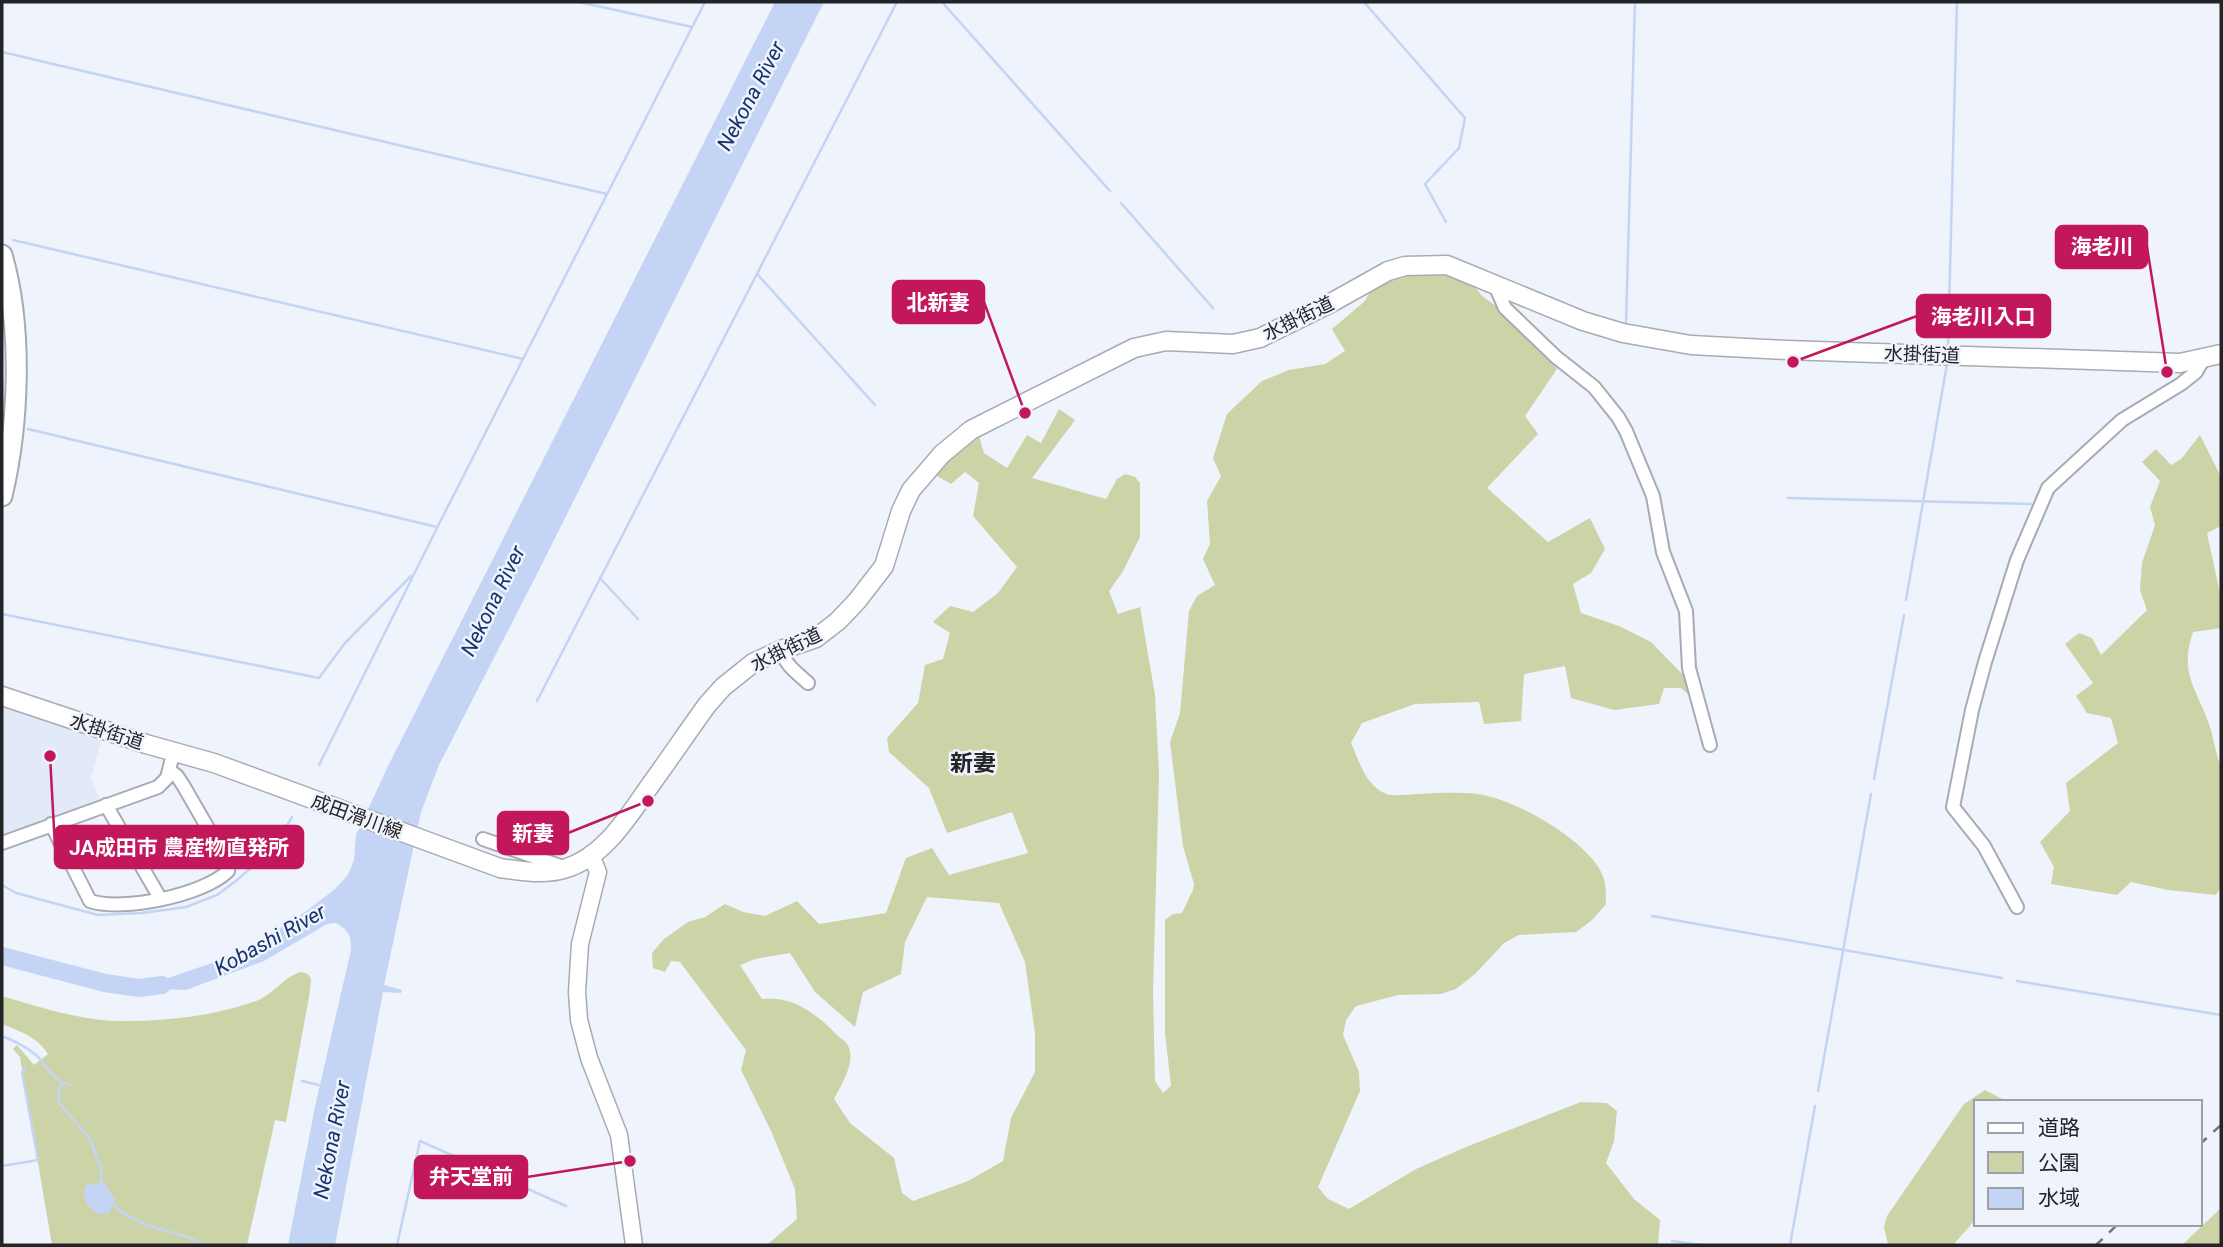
<svg xmlns="http://www.w3.org/2000/svg" width="2223" height="1247" viewBox="0 0 2223 1247" font-family="Roboto,'Noto Sans JP',sans-serif">
<rect width="100%" height="100%" fill="#eff3fb"/>
<!-- built -->
<path fill="#e2eaf9" d="M2,702L103,736L91,777L100,799L2,836Z"/>
<!-- green -->
<path fill="#ccd4a7" fill-rule="evenodd" d="M1414,275H1443L1472,283L1482,296L1503,311L1557,369L1525,416L1538,434L1487,488L1548,542L1590,518L1605,549L1591,573L1573,584L1581,613L1619,626L1651,642L1690,682V696L1681,688H1664L1659,704L1614,710L1571,698L1565,666L1524,674L1521,721L1484,724L1479,702L1415,704L1362,723L1351,743C1360,762 1364,784 1386,794C1395,797 1409,794 1418,794C1437,793 1458,792 1477,794C1513,798 1585,839 1601,872C1606,881 1606,893 1606,904L1592,920L1576,932L1519,935L1504,943L1475,974L1456,989L1441,994L1398,995L1356,1006L1346,1020L1343,1035L1359,1072L1360,1091L1318,1187L1328,1199L1349,1209L1416,1169L1466,1147L1581,1102L1607,1103L1617,1111L1614,1141L1606,1163L1634,1199L1660,1220L1658,1245H764L768,1244L797,1219L795,1189L772,1133L741,1070L746,1050L680,962L671,961L665,972L653,968L652,953L664,939L688,922L705,917L725,904L743,912L765,916L797,901L819,924L886,913L906,858L932,848L949,875L1028,853L1012,812L947,833L929,788L889,752L887,738L918,703L925,665L943,659L950,633L933,622L950,606L973,612L998,593L1017,567L973,516L979,483L965,472L951,484L932,473L978,433L984,453L1007,468L1027,435L1041,443L1059,409L1075,420L1032,478L1106,499L1117,479L1125,474L1135,477L1140,483V537L1122,573L1109,591L1118,614L1140,607L1155,695L1159,774L1153,992L1155,1081L1163,1093L1171,1086L1165,1033V920L1173,914L1182,913L1193,890L1194,884L1183,846L1170,742L1180,713L1189,611L1197,596L1215,585L1203,559L1210,544L1207,501L1221,476L1213,458L1227,414L1262,381L1289,370L1325,364L1345,351L1332,329L1365,301L1370,291L1392,280ZM927,897L999,903L1025,962L1035,1033V1072L1011,1118L1003,1161L968,1181L913,1201L902,1193L894,1158L850,1123L834,1099C841,1085 855,1064 849,1048C848,1043 842,1039 838,1036C818,1015 793,995 762,999L740,965L755,959L790,953L815,992L855,1027L863,992L901,974L905,942Z
M2200,435L2221,477V526L2207,533L2221,598V628L2193,632C2179,673 2196,687 2209,724C2214,738 2215,753 2221,766V887L2216,895L2168,890L2131,882L2117,895L2051,884L2054,867L2040,842L2070,811L2066,783L2118,743L2111,718L2087,713L2076,696L2093,683L2065,644L2079,633L2092,638L2101,655L2147,610L2140,590L2142,563L2155,525L2150,507L2160,481L2142,462L2156,449L2171,465L2181,459Z
M301,972L308,974L311,979L309,997L286,1122L275,1120L247,1245H52L20,1057L13,1049L17,1045L34,1065L48,1054C36,1036 21,1032 2,1024V996C39,1007 79,1020 118,1021C163,1022 213,1016 256,1001C273,995 283,977 301,972Z
M1985,1090L2008,1102H1976V1219L1953,1245H1888L1884,1227L1887,1216L1964,1104Z
M2221,1208V1245H2182Z"/>
<!-- water -->
<path fill="#c4d4f5" d="M775,2H824L537,574L439,765L421,812L384,985L402,990L401,993L383,992L335,1245H288L316,1102L351,950C351,935 349,931 336,923L327,924L264,961L186,990L139,988L244,952L308,910L335,889L348,875L354,860L356,835L389,764Z
M103,1181L115,1200L109,1213L97,1214L87,1204L83,1192L88,1183L94,1185Z"/>
<g fill="none" stroke-linecap="round" stroke-linejoin="round">
<!-- stream -->
<path stroke="#c4d4f5" stroke-width="2.5" d="M579,2L692,27
M942,2L1110,191
M1364,2L1465,118L1459,148L1425,184L1446,222
M2,52L607,194
M1121,203L1213,308
M13,240L523,359
M758,275L875,405
M1626,324L1635,2
M1948,347L1957,2
M28,429L437,527
M1788,498L2031,504
M600,578L638,619
M1906,600L1947,364
M2,614L319,678L345,643L411,576
M537,701L897,2
M319,765L441,520L705,2
M1874,779L1904,615
M2,885L16,893L98,915L142,913L186,907L217,895L237,880L274,848L292,817
M1652,916L2002,978
M2017,981L2221,1015
M2,1036C15,1041 26,1046 37,1056C48,1067 54,1083 71,1085
M302,1081L323,1086
M61,1084L58,1094L59,1103L90,1139L101,1168V1183
M1818,1091L1871,794
M2,1166L38,1160L22,1072L25,1068
M111,1204C124,1214 140,1223 156,1228C172,1233 189,1235 203,1245
M1672,1241L1701,1245
M397,1245L420,1141L566,1206
M1790,1245L1815,1106"/>
<!-- river -->
<path stroke="#c4d4f5" stroke-width="18" d="M2,956L105,983L139,988L162,985"/>
<!-- minor casing -->
<g stroke="#a7abb3" stroke-width="16">
<path id="minor" d="M1494,283L1505,308L1556,357L1594,387L1618,417L1626,431L1653,496L1663,552L1686,611L1689,668L1710,745
M781,650C785,665 797,673 808,683
M106,805L160,898
M51,824L90,901C122,912 204,895 228,871V863L183,785L177,776L169,770
M483,839L566,868
M2,843L158,787L167,778L171,762
M2017,907L1984,846L1953,807L1972,710L1985,662L2017,560L2048,488L2122,420L2181,384L2196,372L2204,358"/>
</g>
<!-- tertiary casing -->
<g stroke="#a7abb3" stroke-width="19">
<path id="tertiary" d="M591,855L598,872L580,944L577,992L579,1020L589,1058L619,1135L634,1245"/>
</g>
<!-- secondary casing -->
<g stroke="#a7abb3" stroke-width="21">
<path id="secondary" d="M2,696L146,744L214,763L500,868C520,871 544,875 564,869C606,857 630,813 654,780C672,755 689,730 707,705L723,687L753,663L781,650L816,638L838,621L857,601L884,566L901,511L911,490L942,454L971,430L1134,348L1166,341L1233,344L1260,338L1329,304L1388,271L1405,266L1447,265L1583,321L1623,333L1691,345L1786,350L2180,363L2221,354"/>
</g>
<!-- trunk casing -->
<g stroke="#a7abb3" stroke-width="23">
<path id="trunk" d="M2,255C23,327 19,424 2,496"/>
</g>
<!-- minor -->
<use href="#minor" stroke="#fff" stroke-width="12"/>
<!-- tertiary -->
<use href="#tertiary" stroke="#fff" stroke-width="16"/>
<!-- secondary -->
<use href="#secondary" stroke="#fff" stroke-width="18"/>
<!-- trunk -->
<use href="#trunk" stroke="#fff" stroke-width="19"/>
<!-- rail -->
<path stroke="#73767b" stroke-width="2.5" stroke-dasharray="9 9" stroke-linecap="butt" d="M2200,1144L2221,1125
M2096,1245L2118,1224"/>
</g>
<g text-anchor="middle" stroke-width="5" stroke-linejoin="round" paint-order="stroke">
<!-- street labels -->
<g font-size="19" fill="#232427" stroke="#eff3fb">
<text transform="translate(1298 318) rotate(-26)" y="7">水掛街道</text>
<text transform="translate(1922 354) rotate(2)" y="7">水掛街道</text>
<text transform="translate(786 649) rotate(-26)" y="7">水掛街道</text>
<text transform="translate(107 731) rotate(18)" y="7">水掛街道</text>
<text transform="translate(357 816) rotate(20)" y="7">成田滑川線</text>
</g>
<!-- water labels -->
<g font-size="21" font-style="italic" fill="#18336f" stroke="#eff3fb">
<text transform="translate(751 96) rotate(-62)" y="7">Nekona River</text>
<text transform="translate(493 601) rotate(-64)" y="7">Nekona River</text>
<text transform="translate(270 940) rotate(-29)" y="7">Kobashi River</text>
<text transform="translate(332 1140) rotate(-79)" y="7">Nekona River</text>
</g>
<!-- quarter labels -->
<g font-size="23" font-weight="bold" fill="#232427" stroke="#eff3fb">
<text x="973" y="771">新妻</text>
</g>
</g>
<!-- callouts -->
<path fill="none" stroke="#c2185b" stroke-width="2.5" d="M2167 372L2147 247M1025 413L984 302M1793 362L1917 316M648 801L568 833M50 756L55 847M630 1161L527 1177"/>
<g fill="#c2185b" stroke="#eff3fb" stroke-width="2.5">
<circle cx="2167" cy="372" r="7"/>
<circle cx="1025" cy="413" r="7"/>
<circle cx="1793" cy="362" r="7"/>
<circle cx="648" cy="801" r="7"/>
<circle cx="50" cy="756" r="7"/>
<circle cx="630" cy="1161" r="7"/>
</g>
<g fill="#c2185b" stroke="#c2185b" stroke-width="2.5">
<rect x="2056" y="226" width="91" height="42" rx="7"/>
<rect x="893" y="281" width="91" height="42" rx="7"/>
<rect x="1917" y="295" width="133" height="42" rx="7"/>
<rect x="498" y="812" width="70" height="42" rx="7"/>
<rect x="55" y="826" width="248" height="42" rx="7"/>
<rect x="415" y="1156" width="112" height="42" rx="7"/>
</g>
<g font-size="21" text-anchor="middle" font-weight="bold" fill="#fff">
<text x="2102" y="254">海老川</text>
<text x="938" y="310">北新妻</text>
<text x="1983" y="324">海老川入口</text>
<text x="533" y="841">新妻</text>
<text x="179" y="855">JA成田市 農産物直発所</text>
<text x="471" y="1184">弁天堂前</text>
</g>
<!-- border -->
<rect width="2223" height="1247" fill="none" stroke="#232427" stroke-width="7"/>
<!-- legend -->
<rect x="1974" y="1100" width="228" height="126" fill="#eff3fb" stroke="#9da0a6" stroke-width="2"/>
<rect x="1988" y="1123" width="35" height="10" fill="#ffffff" stroke="#9da0a6" stroke-width="2"/>
<text x="2038" y="1135" font-size="21" fill="#232427">道路</text>
<rect x="1988" y="1152" width="35" height="21" fill="#ccd4a7" stroke="#9da0a6" stroke-width="2"/>
<text x="2038" y="1170" font-size="21" fill="#232427">公園</text>
<rect x="1988" y="1188" width="35" height="21" fill="#c4d4f5" stroke="#9da0a6" stroke-width="2"/>
<text x="2038" y="1205" font-size="21" fill="#232427">水域</text>
</svg>
